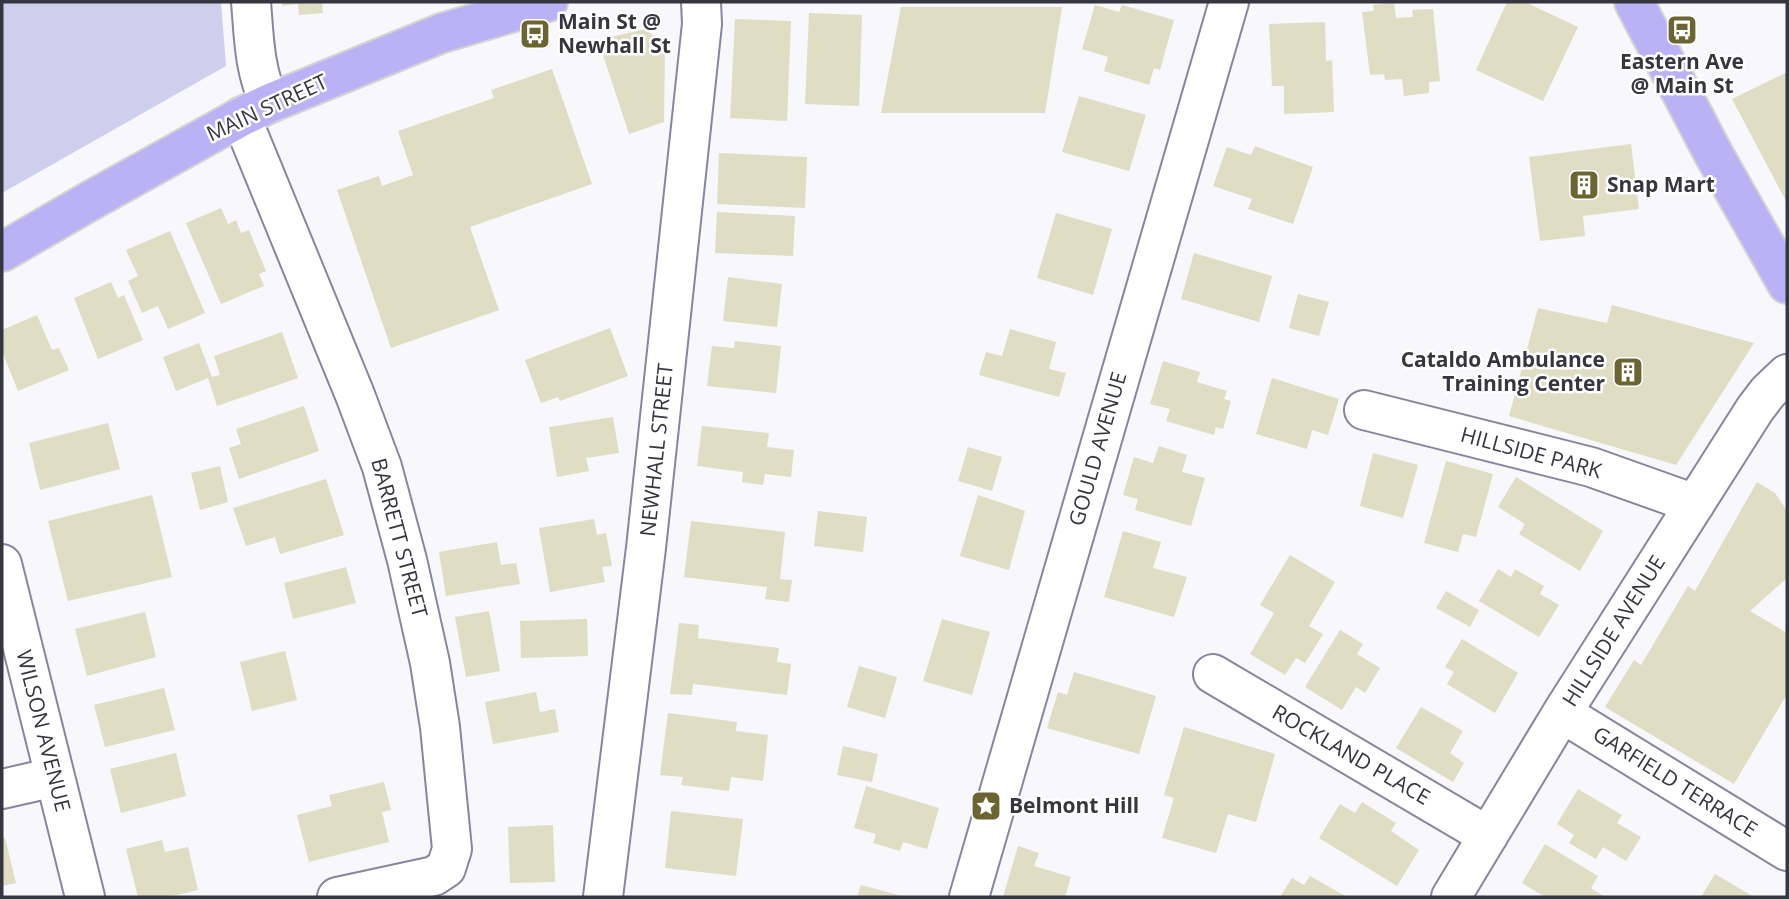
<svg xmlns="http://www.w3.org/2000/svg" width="1789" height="899" viewBox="0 0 1789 899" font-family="'Open Sans',sans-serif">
<rect width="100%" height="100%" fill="#f7f7fc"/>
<!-- green -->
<path fill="#ceceed" d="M2,2H221L226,66L2,193Z"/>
<!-- building -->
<path fill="#dfddc3" d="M282,2H322L323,13L299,15L298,4L282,6Z
M1507,2H1525L1578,27L1543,101L1476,70Z
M1394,3L1396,18L1413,17L1412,10L1433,9L1440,81L1429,82V93L1404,96L1402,79L1385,80L1384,74L1370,75L1362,12L1374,11L1373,5Z
M1095,5L1119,12L1122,5L1174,20L1160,70L1154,68L1149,85L1104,71L1108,57L1082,49Z
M901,7H1062L1045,113H881Z
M809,13L862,15L859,106L805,104Z
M735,19L791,21L787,121L730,118Z
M1325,22L1326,61L1332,60L1334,112L1284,114V86H1272L1269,24Z
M645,29L665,44L664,122L629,134L598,40Z
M552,69L592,184L470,227L499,310L391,348L337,190L379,176L382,186L413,175L398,131L494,98L491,90Z
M1787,72V203L1732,99Z
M1079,96L1146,115L1129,171L1062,152Z
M1631,144L1639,209L1583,216L1585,236L1540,241L1529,157Z
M1255,146L1313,167L1293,224L1248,209L1252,199L1213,186L1227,147L1251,155Z
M719,153L807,157L805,208L717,204Z
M221,208L228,224L236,220L241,233L249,230L266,271L259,274L264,286L221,304L186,223Z
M717,212L795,216L793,256L715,253Z
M1056,213L1112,229L1093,295L1037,278Z
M170,231L205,313L168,329L158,306L142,313L128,281L138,276L126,250Z
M1194,253L1272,276L1259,322L1181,299Z
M728,277L782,284L777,327L723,321Z
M111,282L118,298L124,295L143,340L98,359L74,298Z
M1298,294L1329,302L1319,336L1289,328Z
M1612,305L1754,343L1676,465L1509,416L1538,308L1607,323Z
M37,315L52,350L59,348L69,370L18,391L2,351V330Z
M610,328L628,376L560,401L558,397L541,403L525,360Z
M1010,329L1056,342L1049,369L1066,373L1059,397L979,375L986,352L1002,356Z
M282,332L298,378L217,406L208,378L176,391L163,357L199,343L212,377L220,375L214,356Z
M735,341L781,346L776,393L707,386L712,346L734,348Z
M1163,361L1200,372L1197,382L1227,391L1224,399L1231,401L1223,429L1216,427L1214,435L1166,421L1170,409L1150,404Z
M1272,378L1339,399L1328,435L1312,430L1307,449L1256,434Z
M304,406L319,451L239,479L229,448L241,444L236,429Z
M613,417L619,453L586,458L589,471L557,477L549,427Z
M108,423L120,469L40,490L29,443Z
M702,426L769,433L767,447L794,450L791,477L765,474L763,485L742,482L743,472L697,466Z
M1159,446L1187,455L1182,472L1205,478L1191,526L1135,510L1138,499L1123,495L1134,457L1153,463Z
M968,447L1002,457L992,491L958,481Z
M1373,453L1418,465L1403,518L1360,506Z
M1446,461L1493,474L1476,537L1463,534L1458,552L1424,543Z
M220,466L228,502L200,510L191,473Z
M1516,477L1603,531L1580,571L1519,534L1525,524L1498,507Z
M326,479L344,535L280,554L275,537L246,546L233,508Z
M1757,482L1775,493L1787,511V578L1750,611L1787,633V694L1734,784L1605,707L1634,660L1641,665L1688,586L1695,591Z
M152,495L172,577L68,601L48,521Z
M978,495L1025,511L1009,570L960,556Z
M818,511L867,517L863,552L814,546Z
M594,519L597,535L606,533L612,566L602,567L605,582L550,592L539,528Z
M691,521L785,532L780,579L792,580L789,602L765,599L767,587L684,577Z
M1123,531L1161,542L1153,568L1187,577L1174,617L1104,597Z
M497,542L501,565L516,563L520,584L446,596L439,552Z
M1290,555L1335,582L1309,626L1323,634L1305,663L1296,658L1285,675L1250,654L1274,613L1260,605Z
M346,567L356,603L293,619L284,583Z
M1498,569L1511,577L1515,569L1544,586L1540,594L1559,605L1539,637L1479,601Z
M1446,591L1479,610L1470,627L1436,608Z
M489,611L500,671L466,677L455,617Z
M145,612L156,657L87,676L75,629Z
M587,619L588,656L521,658L520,621Z
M942,619L990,632L972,695L923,681Z
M679,623L699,625L698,638L779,648L777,662L791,664L787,695L693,684L692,695L670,694Z
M1340,630L1363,644L1357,654L1380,668L1365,693L1356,687L1342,710L1305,687Z
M1462,639L1518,673L1495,713L1447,684L1454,672L1445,667Z
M285,651L297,700L252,711L240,662Z
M859,666L897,677L885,718L847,707Z
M1074,672L1156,696L1139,754L1047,728L1058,692L1067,695Z
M164,688L175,730L105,747L94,705Z
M536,692L540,712L555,709L559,732L493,744L485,702Z
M1421,707L1463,731L1450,753L1464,763L1453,782L1396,748Z
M668,713L737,722L736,731L768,735L763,781L731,777L729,791L681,785L683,777L660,775Z
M1184,727L1275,754L1256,822L1228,814L1216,853L1162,838L1174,798L1164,795Z
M843,746L878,754L872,782L837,775Z
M176,753L186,796L121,813L110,769Z
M384,782L391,810L382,812L389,842L309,862L297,815L332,806L329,795Z
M866,786L939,808L927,849L903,842L900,851L873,843L876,834L854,828Z
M1578,789L1622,815L1617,823L1641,837L1626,861L1603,847L1596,859L1569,843L1574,835L1557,824Z
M1362,802L1396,823L1391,831L1419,850L1397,886L1319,838L1340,804L1355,813Z
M671,811L743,819L736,876L665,868Z
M553,825L555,882L510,883L508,827Z
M2,838H5L16,883L2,886Z
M162,840L165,852L188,847L198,890L168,897H138L126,849Z
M1545,844L1598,876L1591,888L1605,897H1545L1522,883Z
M1018,846L1039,853L1034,866L1071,877L1065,897H1003Z
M1715,874L1754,897H1701Z
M1310,876L1347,897H1280L1292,878L1304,885Z
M861,885L902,896V897H857Z"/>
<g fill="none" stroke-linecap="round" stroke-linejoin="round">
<!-- minor casing -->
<g stroke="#86869d" stroke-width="42">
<path id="minor" d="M251,2C254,37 254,71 270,103
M241,117L355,395L382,467L407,560L430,663L440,727L452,849L446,868L434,876L337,897
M1364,410L1591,467L1695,504
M2,564L85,897
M1213,674L1488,836
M1562,713L1787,851
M2,789L55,777
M603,897L646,548L702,24L701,2
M969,897L1229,2
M1451,897L1562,713L1755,409L1768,392L1787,374"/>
</g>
<!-- primary casing -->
<g stroke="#d3d3d5" stroke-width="42">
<path id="primary" d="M1634,2L1713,153L1787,284
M2,252L90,201L241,117L270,103L442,33L548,2"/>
</g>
<!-- minor -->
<use href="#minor" stroke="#fff" stroke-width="38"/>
<!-- primary -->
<use href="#primary" stroke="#bab2f4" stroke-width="38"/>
</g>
<!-- icons -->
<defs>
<g id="bus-square" transform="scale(1.575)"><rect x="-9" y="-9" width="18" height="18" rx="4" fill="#6a6532" stroke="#fff"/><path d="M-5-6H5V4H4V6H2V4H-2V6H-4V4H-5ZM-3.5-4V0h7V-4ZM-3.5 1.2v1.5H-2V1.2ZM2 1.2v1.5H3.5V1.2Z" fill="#fff"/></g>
<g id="building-square" transform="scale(1.575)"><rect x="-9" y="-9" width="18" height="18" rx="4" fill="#6a6532" stroke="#fff"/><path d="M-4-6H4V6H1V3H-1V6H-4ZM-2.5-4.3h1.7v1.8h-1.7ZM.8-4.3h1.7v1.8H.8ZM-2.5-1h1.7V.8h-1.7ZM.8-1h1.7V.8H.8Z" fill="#fff"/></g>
<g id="sight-square" transform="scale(1.575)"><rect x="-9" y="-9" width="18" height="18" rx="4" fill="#6a6532" stroke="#fff"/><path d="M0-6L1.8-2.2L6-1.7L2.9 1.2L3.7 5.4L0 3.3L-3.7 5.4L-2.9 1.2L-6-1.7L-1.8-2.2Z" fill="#fff"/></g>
</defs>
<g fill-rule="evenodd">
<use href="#bus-square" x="1682" y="30"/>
<use href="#bus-square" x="535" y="34"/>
<use href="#building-square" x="1584" y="185"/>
<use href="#building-square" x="1628" y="372"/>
<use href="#sight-square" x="986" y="806"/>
</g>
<g text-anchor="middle" stroke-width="5" stroke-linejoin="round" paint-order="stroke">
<!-- poi labels -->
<g font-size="21" font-weight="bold" fill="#363640" stroke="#fff" text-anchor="start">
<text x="558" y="29">Main St @<tspan x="558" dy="24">Newhall St</tspan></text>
<text x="1682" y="69" text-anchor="middle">Eastern Ave<tspan x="1682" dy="24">@ Main St</tspan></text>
<text x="1607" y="192">Snap Mart</text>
<text x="1605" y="367" text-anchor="end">Cataldo Ambulance<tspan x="1605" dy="24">Training Center</tspan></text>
<text x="1009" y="813">Belmont Hill</text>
</g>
<!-- street labels -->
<g font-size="21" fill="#363640" stroke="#fff">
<text transform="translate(267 108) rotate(-25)" y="7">MAIN STREET</text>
<text transform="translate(1098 449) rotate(-74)" y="7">GOULD AVENUE</text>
<text transform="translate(657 450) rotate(-84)" y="7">NEWHALL STREET</text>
<text transform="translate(1531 453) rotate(15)" y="7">HILLSIDE PARK</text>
<text transform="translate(399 538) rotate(75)" y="7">BARRETT STREET</text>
<text transform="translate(1614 631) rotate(-58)" y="7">HILLSIDE AVENUE</text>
<text transform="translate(43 731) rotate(76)" y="7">WILSON AVENUE</text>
<text transform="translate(1351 755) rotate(30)" y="7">ROCKLAND PLACE</text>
<text transform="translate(1675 782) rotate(32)" y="7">GARFIELD TERRACE</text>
</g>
</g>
<!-- border -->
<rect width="1789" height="899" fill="none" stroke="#363640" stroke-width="7"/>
</svg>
